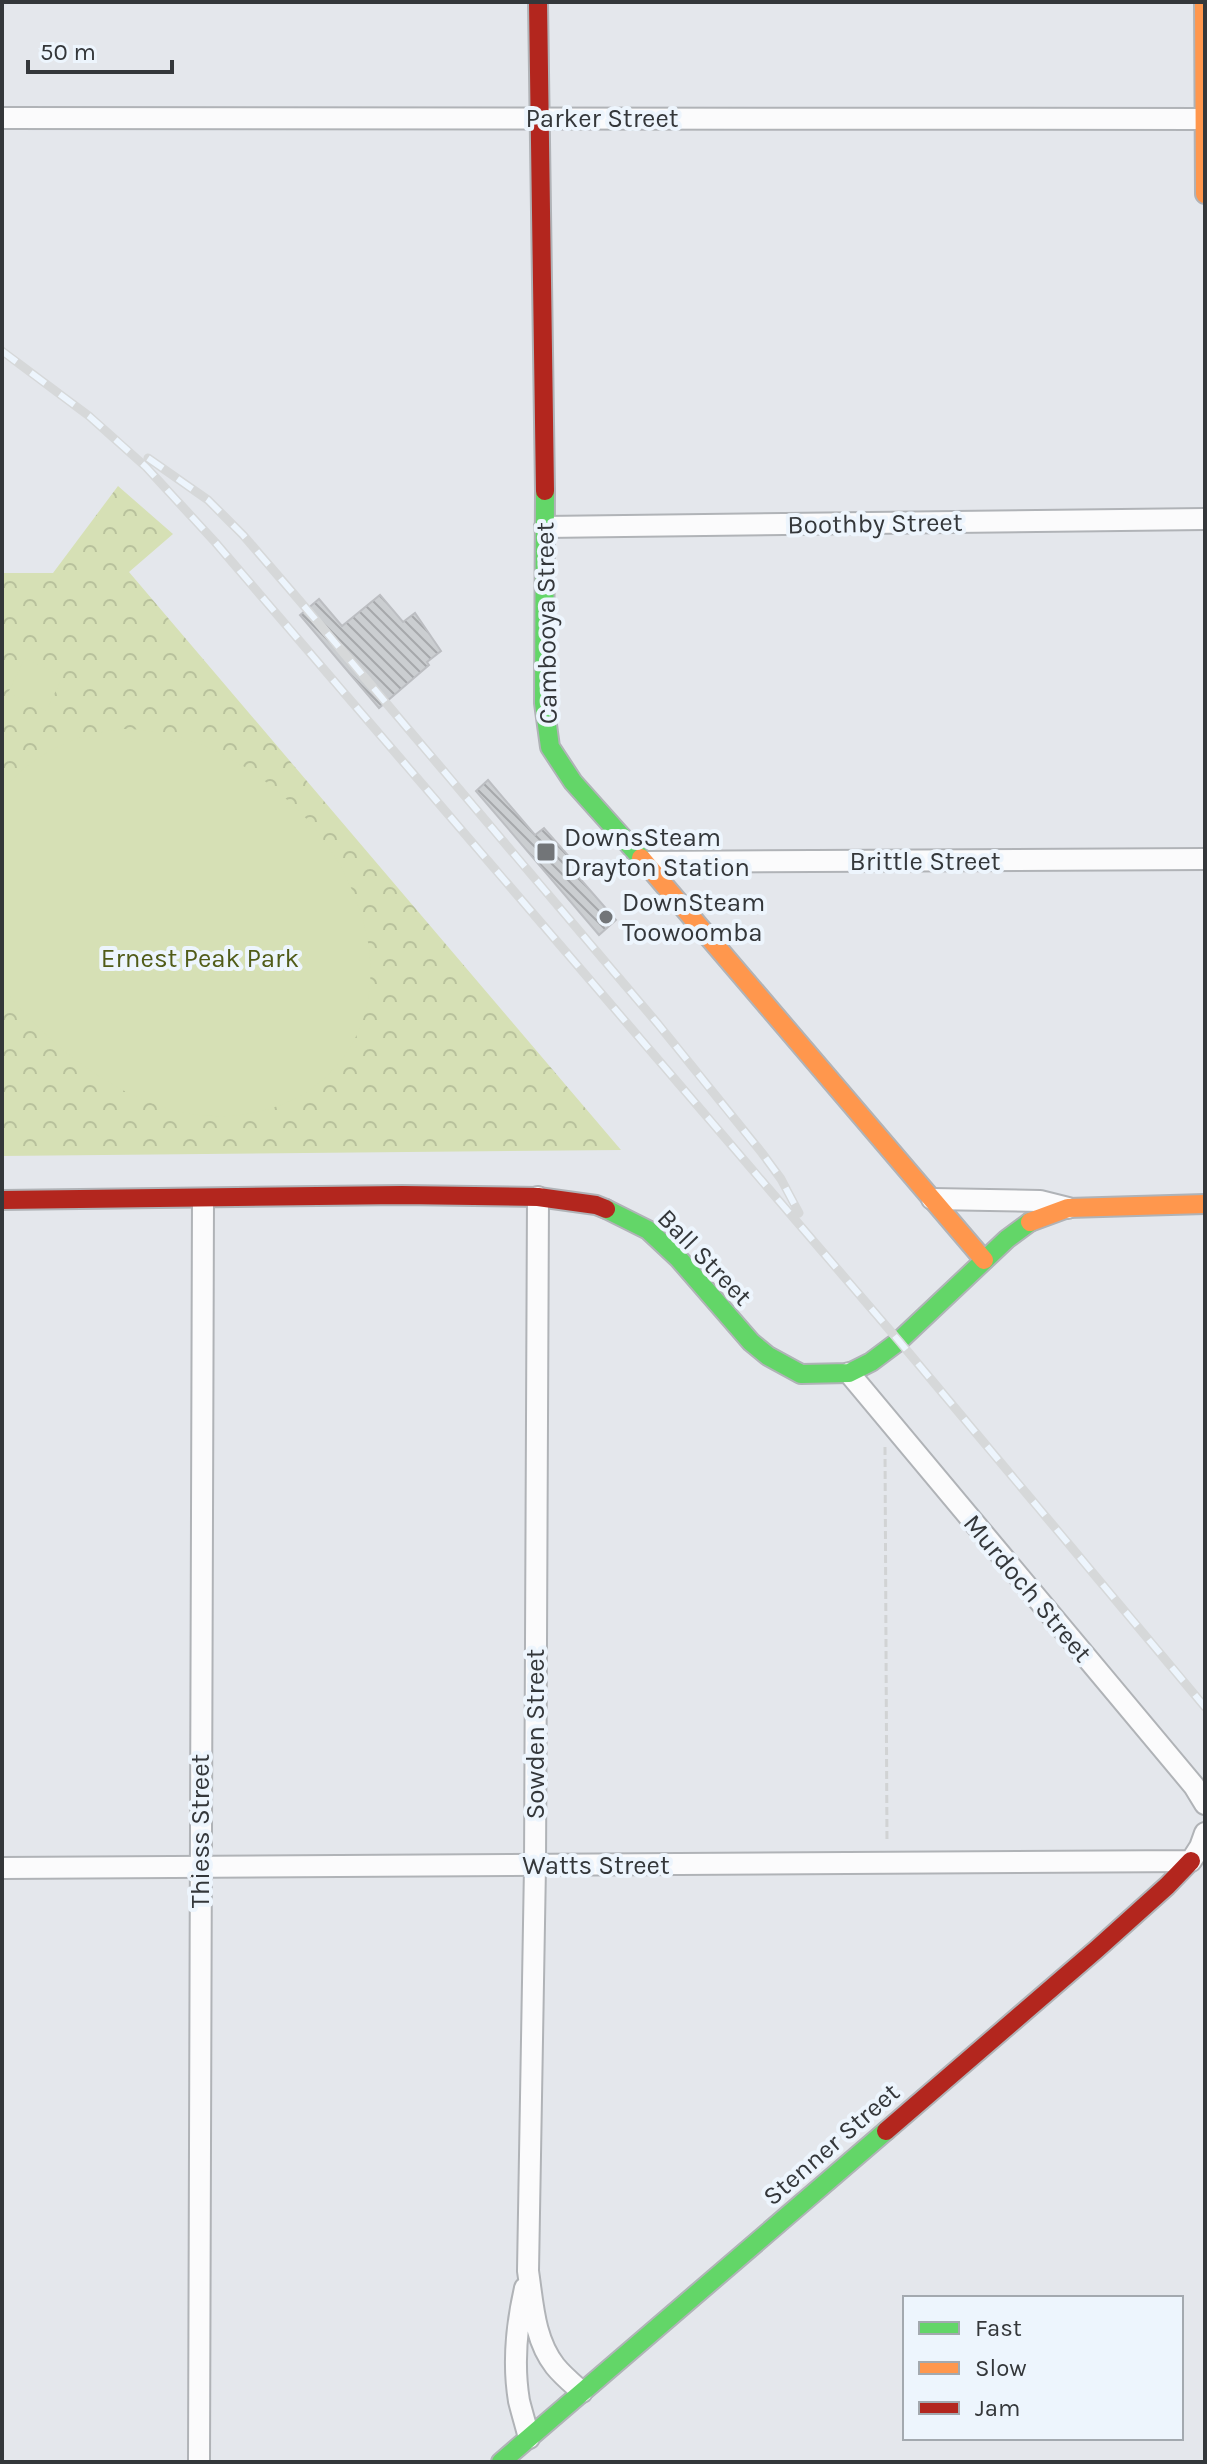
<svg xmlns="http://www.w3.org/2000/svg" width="1207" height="2464" viewBox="0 0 1207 2464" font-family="Karla,sans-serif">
<defs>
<pattern id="park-crowns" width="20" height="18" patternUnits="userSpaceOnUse" patternTransform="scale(2)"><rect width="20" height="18" fill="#d6e0b5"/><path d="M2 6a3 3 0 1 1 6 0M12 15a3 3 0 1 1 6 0" fill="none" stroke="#b8c19c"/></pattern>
<pattern id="building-back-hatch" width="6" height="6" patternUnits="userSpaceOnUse" patternTransform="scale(2)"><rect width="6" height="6" fill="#cbced1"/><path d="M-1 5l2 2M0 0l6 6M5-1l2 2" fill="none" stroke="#a6a8ab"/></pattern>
</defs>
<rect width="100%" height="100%" fill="#e4e7ec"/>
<!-- park -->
<path fill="url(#park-crowns)" d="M118,486L173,534L129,572L621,1150L2,1156V573H53Z"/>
<!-- garden -->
<path fill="#d6e0b5" d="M25,658L63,676L46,711L8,693Z
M124,729C198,730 264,771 312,825C334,851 351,882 361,914C399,1030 319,1128 198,1115C150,1109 105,1083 68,1054C52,1041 8,1001 2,983C0,973 2,947 2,935C2,886 2,838 2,790C35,753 75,733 124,729Z"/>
<!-- building -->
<path fill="url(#building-back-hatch)" stroke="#bcbec2" stroke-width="2" d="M380,595L403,622L415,613L441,651L427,662L429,665L379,708L300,615L319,599L342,626Z
M488,780L535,835L544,828L580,869L575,873L616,920L599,935L476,791Z"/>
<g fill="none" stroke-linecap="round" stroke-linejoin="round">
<!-- street casing -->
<g stroke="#b0b3b7" stroke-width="24">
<path id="street" d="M2,118L1203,119
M545,527L1205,519
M645,862L1205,859
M538,1197L535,1866L528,2271C533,2304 534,2339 555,2366C563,2376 573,2384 582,2392
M932,1199L1040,1201L1068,1208
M849,1373L1194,1786L1205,1804
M2,1868L1191,1861L1200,1847L1205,1833
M525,2288C517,2323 513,2365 519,2401C522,2413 526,2426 529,2438
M199,2462L203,1199"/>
</g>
<!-- fast casing -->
<g stroke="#b0b3b7" stroke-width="22">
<path id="fast" d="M545,491L544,703L550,747L573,782L641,858
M606,1209L648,1230L679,1259L751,1342L768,1356L801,1374L849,1373L871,1362L899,1341L1007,1239L1030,1222
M501,2462L886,2131"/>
</g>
<!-- slow casing -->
<g stroke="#b0b3b7" stroke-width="22">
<path id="slow" d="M1204,2L1205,194
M641,858L984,1260
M1030,1222L1068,1208L1205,1204"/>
</g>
<!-- jam casing -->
<g stroke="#b0b3b7" stroke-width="22">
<path id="jam" d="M538,2L545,491
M2,1200L402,1195L538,1197L596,1205L606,1209
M886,2131L1097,1949L1167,1886L1191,1861"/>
</g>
<!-- path -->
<path stroke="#d1d3d4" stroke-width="3" stroke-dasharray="8 4" stroke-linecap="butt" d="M885,1447L887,1843"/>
<!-- street -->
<use href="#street" stroke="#fbfbfc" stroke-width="20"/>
<!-- fast -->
<use href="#fast" stroke="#63d668" stroke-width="18"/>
<!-- slow -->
<use href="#slow" stroke="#ff974d" stroke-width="18"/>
<!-- jam -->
<use href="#jam" stroke="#b3261e" stroke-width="18"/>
<!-- rail casing -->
<g stroke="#d6d8d9" stroke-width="9">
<path id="rail" d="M2,351L89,416L146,467L215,542L899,1341L1205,1707
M148,458L208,500L243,535L299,600L658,1024L762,1153L781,1179L799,1213"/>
</g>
<!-- rail -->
<use href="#rail" stroke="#edf5fd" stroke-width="6" stroke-dasharray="18" stroke-linecap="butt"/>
</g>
<!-- markers -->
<g fill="#727578" stroke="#edf5fd" stroke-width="3">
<rect x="536" y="842" width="20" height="20" rx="4"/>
<circle cx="606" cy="917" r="8"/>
</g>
<g text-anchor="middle" stroke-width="8" stroke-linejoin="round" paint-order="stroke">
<!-- street labels -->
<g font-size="26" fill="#34373a" stroke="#edf5fd">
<text x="602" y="127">Parker Street</text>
<text transform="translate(875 523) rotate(-1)" y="9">Boothby Street</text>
<text transform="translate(546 623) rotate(-91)" y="9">Cambooya Street</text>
<text x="925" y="870">Brittle Street</text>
<text transform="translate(705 1257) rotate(46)" y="9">Ball Street</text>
<text transform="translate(1028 1588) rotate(50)" y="9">Murdoch Street</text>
<text transform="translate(535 1734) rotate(-90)" y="9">Sowden Street</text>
<text transform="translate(200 1831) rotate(-90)" y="9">Thiess Street</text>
<text x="596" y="1874">Watts Street</text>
<text transform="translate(831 2144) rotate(-41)" y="9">Stenner Street</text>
</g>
<!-- poi labels -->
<g font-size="26" fill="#34373a" stroke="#edf5fd" text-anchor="start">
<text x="564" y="846">DownsSteam<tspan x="564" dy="30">Drayton Station</tspan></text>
<text x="622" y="911">DownSteam<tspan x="622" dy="30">Toowoomba</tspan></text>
</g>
<!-- park labels -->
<g font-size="26" fill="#515c18" stroke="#edf5fd">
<text x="200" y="967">Ernest Peak Park</text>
</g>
</g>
<!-- border -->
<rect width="1207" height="2464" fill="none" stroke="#34373a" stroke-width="8"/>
<!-- legend -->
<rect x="903" y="2296" width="280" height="144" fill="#edf5fd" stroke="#a3a9af" stroke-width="2"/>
<rect x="919" y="2322" width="40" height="12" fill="#63d668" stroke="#a3a9af" stroke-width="2"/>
<text x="975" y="2336" font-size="24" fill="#34373a">Fast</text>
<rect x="919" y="2362" width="40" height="12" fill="#ff974d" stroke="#a3a9af" stroke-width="2"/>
<text x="975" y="2376" font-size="24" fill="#34373a">Slow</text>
<rect x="919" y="2402" width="40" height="12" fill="#b3261e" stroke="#a3a9af" stroke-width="2"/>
<text x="975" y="2416" font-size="24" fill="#34373a">Jam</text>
<!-- scale -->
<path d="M28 60v12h144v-12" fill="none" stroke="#34373a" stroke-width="4"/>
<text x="40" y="60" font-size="24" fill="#34373a" stroke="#edf5fd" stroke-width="6" paint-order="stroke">50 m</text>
</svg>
